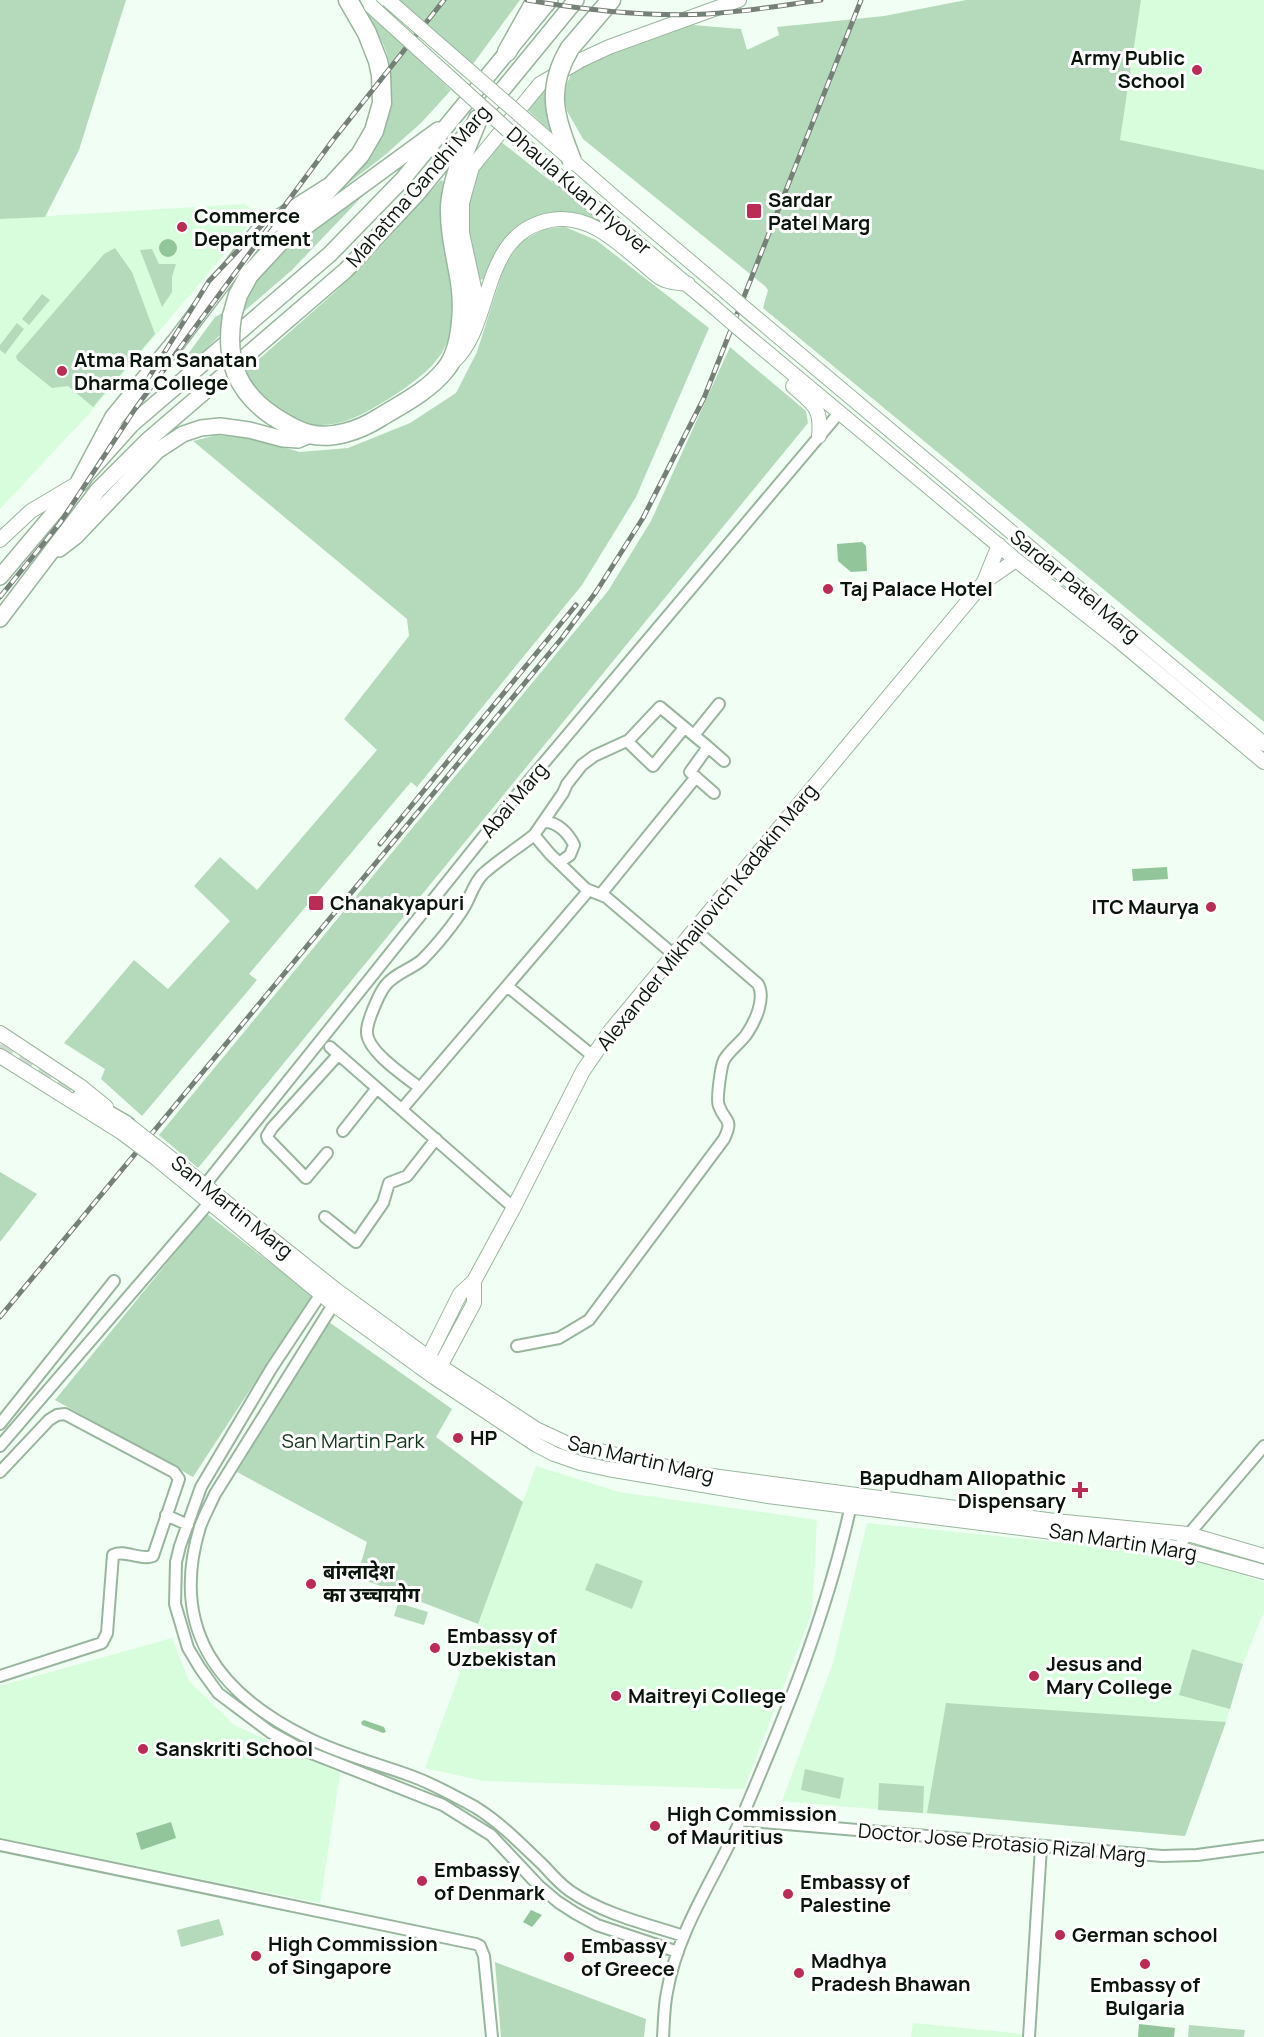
<svg xmlns="http://www.w3.org/2000/svg" width="1264" height="2037" viewBox="0 0 1264 2037" font-family="Manrope,'Noto Sans Devanagari',sans-serif">
<rect width="100%" height="100%" fill="#f1fef3"/>
<!-- built -->
<path fill="#d7fddc" d="M1141,0H1264V273L1103,251Z
M245,204L257,214L234,243L86,417L0,509V219Z
M536,1466L619,1492L817,1520L812,1612L744,1789L483,1781L425,1768Z
M867,1523L1175,1554L1264,1582V1611L1243,1664L1230,1709L1185,1836L782,1801L833,1663Z
M172,1638L189,1681L234,1725L340,1773L320,1903L0,1838V1686Z
M913,2023L1022,2034L1021,2037H911Z"/>
<!-- green -->
<path fill="#b5dabb" d="M0,0H126L79,150L45,217L0,219Z
M355,0L451,90L422,122L385,155L341,189C369,154 398,109 389,61C384,39 368,19 355,0Z
M398,0H520L473,64Z
M966,0H1141L1120,140L1264,170V722L763,308L768,290L765,286L583,139L567,111L563,92L574,68L693,25L741,29L747,50L779,35L777,27L884,16Z
M551,83L559,139L524,107Z
M500,141L668,274L585,220L516,231L497,249L485,279L479,280L465,222L471,181L480,165Z
M395,162L292,270L242,313L196,359H191L188,354L215,317L245,301L256,280L284,250Z
M441,180L446,183C442,200 440,215 442,233C445,268 460,306 447,342C439,365 413,383 393,396C358,418 329,436 287,417C282,415 276,413 271,410C261,404 250,384 242,374L335,292L383,244Z
M565,227L596,240L709,328L636,497L582,585L417,787L411,782L249,974L257,980L142,1116L101,1079L105,1069L64,1043L134,960L168,989L230,921L194,886L220,857L257,890L377,750L344,719L409,636L407,619L193,441L217,435L249,438L300,452L348,448L410,423L456,393L477,352L504,267L520,242L544,229Z
M115,248L132,272L155,334L93,407L68,386L52,388L17,360L16,356L104,254Z
M152,249L159,264H176L172,277V292L162,307L140,250Z
M42,294L50,300L29,325L22,319Z
M17,323L24,329L5,354L0,350V345Z
M730,347L806,411L808,423L198,1168L159,1135L608,591L651,521Z
M0,1172L37,1194L0,1242Z
M207,1214L312,1295L193,1477L55,1400Z
M329,1322L452,1409L436,1437L523,1502L478,1624L357,1577L367,1542L237,1472Z
M596,1563L643,1581L632,1609L585,1590Z
M398,1603L428,1612L424,1625L394,1616Z
M1192,1649L1243,1664L1230,1709L1179,1695Z
M946,1703L1226,1722L1185,1836L927,1813Z
M805,1769L844,1778L840,1799L801,1790Z
M879,1783L924,1786L923,1813L878,1810Z
M219,1919L224,1935L181,1947L177,1930Z
M495,1962L646,2019L644,2037H501Z
M1189,2025L1245,2030L1244,2037H1188Z"/>
<!-- water -->
<path fill="#93c59b" d="M159 248a9 9 0 1 1 18 0a9 9 0 1 1-18 0Z
M862,542L866,546L867,571L851,572L838,561L837,544Z
M1167,867L1168,879L1133,881L1132,869Z
M364,1720L384,1727L386,1732L383,1733L362,1725L361,1722Z
M171,1822L176,1838L141,1850L136,1833Z
M531,1910L542,1915L532,1927L523,1922Z
M1139,2024L1175,2028L1174,2037H1138Z"/>
<g fill="none" stroke-linecap="round" stroke-linejoin="round">
<!-- primary-tunnel -->
<path stroke="#cedbd0" stroke-width="15" stroke-dasharray="15 8" stroke-linecap="butt" d="M0,1045L40,1068L80,1097"/>
<!-- street casing -->
<g stroke="#98b69d" stroke-width="14">
<path id="street" d="M694,735L719,704
M627,741L653,766L684,728
M708,747L724,761
M544,822C557,821 569,834 574,845L570,855L559,863
M601,894L696,777
M673,954L606,897L586,889L550,854L534,835L563,793L567,784L582,765L594,756L629,740L660,707L708,747L690,772L714,793
M507,986L593,1056
M330,1047L514,1208
M420,1088C406,1077 368,1052 367,1033C366,1023 379,994 385,986C394,974 410,970 422,960C436,946 455,923 465,906C471,895 474,883 483,874C498,860 518,848 534,835
M402,1109L589,890
M343,1131L377,1088
M327,1153L306,1178L268,1139L267,1136L272,1128L338,1055
M200,1191L516,796L839,413
M325,1217L356,1242L383,1203L389,1183L407,1176L436,1139
M324,1289L271,1369L201,1487L180,1546L176,1562L175,1604L188,1648L200,1668L218,1693L270,1732L301,1749L443,1805L491,1835L539,1886L558,1902L575,1913L597,1925L678,1952
M336,1300L215,1494C210,1505 204,1516 200,1527C169,1629 218,1694 308,1738C342,1755 379,1764 414,1777C435,1785 455,1796 475,1807C501,1823 522,1845 544,1866C552,1875 560,1884 570,1891C603,1914 646,1924 684,1936
M517,1346L559,1338L589,1320L724,1139C734,1118 725,1123 719,1106C716,1100 721,1066 724,1060C729,1051 739,1044 746,1035C755,1022 766,999 758,984L694,929
M0,1424L114,1281
M0,1446L209,1203
M0,1472L49,1420L57,1415L65,1414L174,1472L179,1479L153,1556C140,1561 125,1549 113,1555L107,1633L102,1643L0,1676
M166,1515L188,1525
M1177,1548L1264,1446
M740,1820L1162,1856L1197,1855L1264,1846
M0,1845L476,1944L480,1946L484,1956L492,2037
M663,2037C664,2022 664,2006 667,1992C678,1928 717,1875 742,1817C786,1714 829,1609 852,1500
M1029,2037L1041,1847"/>
</g>
<!-- secondary casing -->
<g stroke="#98b69d" stroke-width="16">
<path id="secondary" d="M622,204L725,291
M610,220L714,307
M748,311L1264,744
M737,327L1016,560L1118,640L1264,762
M471,334L476,297L462,233V203L472,167L540,84L581,60L609,47L739,0
M454,361C495,323 479,233 551,220C590,213 619,244 647,267C652,271 658,278 665,280C672,283 680,283 688,284
M793,386C813,404 822,407 819,436
M0,540L31,511L78,483
M984,582L999,545
M0,1033L80,1086L106,1107
M0,1056L121,1132
M163,1152L336,1290L440,1366L536,1429L566,1443L697,1474L1055,1521L1188,1534L1264,1556
M157,1159L333,1304L434,1377L535,1444L554,1454L580,1463L608,1469L768,1496L1177,1548L1264,1572
M425,1364L460,1294L474,1281L513,1209L583,1071L611,1030L984,582L1016,560
M436,1374L474,1303V1281"/>
</g>
<!-- primary casing -->
<g stroke="#98b69d" stroke-width="18">
<path id="primary" d="M293,236L438,130
M59,549L76,536L157,451L183,434L201,428L220,426L249,430L283,439L298,440L310,435
M0,577L80,482L132,424L330,254L403,179L550,0
M0,619L98,490L147,441L346,270L417,194L576,0
M80,1097L127,1124"/>
</g>
<!-- highway casing -->
<g stroke="#98b69d" stroke-width="21">
<path id="highway" d="M570,48L611,0
M507,52L536,0
M232,316L238,295L249,275L360,155L374,131L382,103L381,75L378,61L367,33L348,0
M273,416C284,423 296,431 309,434C332,440 360,430 379,418C402,404 428,391 445,370C462,350 464,307 460,282C456,257 449,231 450,206C452,176 467,147 478,119
M80,482L114,418L177,341L260,231L328,188"/>
</g>
<!-- street -->
<use href="#street" stroke="#fff" stroke-width="10"/>
<!-- secondary -->
<use href="#secondary" stroke="#fff" stroke-width="14"/>
<!-- primary -->
<use href="#primary" stroke="#fff" stroke-width="15"/>
<!-- highway -->
<use href="#highway" stroke="#fff" stroke-width="18"/>
<!-- rail casing -->
<g stroke="#758177" stroke-width="5">
<path id="rail" d="M527,0C585,10 648,17 707,14C745,12 784,5 821,0
M146,382L209,281L263,224
M0,597L60,523L135,409L333,140L444,0
M380,844L576,605
M0,1317L562,638L596,592L643,518L704,398L861,0"/>
</g>
<!-- rail -->
<use href="#rail" stroke="#fff" stroke-width="3" stroke-dasharray="9" stroke-linecap="butt"/>
<!-- secondary-bridge casing -->
<g stroke="#98b69d" stroke-width="16" stroke-linecap="butt">
<path id="secondary-bridge" d="M388,0L622,204
M371,6L566,183L610,220
M725,291L748,311
M714,307L737,327
M127,1124L163,1152
M121,1132L157,1159"/>
</g>
<!-- highway-bridge casing -->
<g stroke="#98b69d" stroke-width="21" stroke-linecap="butt">
<path id="highway-bridge" d="M570,48C544,91 556,119 572,161
M232,316C225,359 236,391 273,416"/>
</g>
<!-- secondary-bridge -->
<use href="#secondary-bridge" stroke="#fff" stroke-width="14"/>
<!-- highway-bridge -->
<use href="#highway-bridge" stroke="#fff" stroke-width="18"/>
</g>
<!-- markers -->
<g fill="#bb2b53" stroke="#fff" stroke-width="2">
<circle cx="1197" cy="70" r="6"/>
<rect x="746" y="203" width="16" height="16" rx="3"/>
<circle cx="182" cy="227" r="6"/>
<circle cx="62" cy="371" r="6"/>
<circle cx="828" cy="589" r="6"/>
<rect x="308" y="895" width="16" height="16" rx="3"/>
<circle cx="1211" cy="907" r="6"/>
<circle cx="458" cy="1438" r="6"/>
<path d="M1077 1481h6v6h6v6h-6v6h-6v-6h-6v-6h6z"/>
<circle cx="311" cy="1584" r="6"/>
<circle cx="435" cy="1648" r="6"/>
<circle cx="1034" cy="1676" r="6"/>
<circle cx="616" cy="1696" r="6"/>
<circle cx="143" cy="1749" r="6"/>
<circle cx="655" cy="1826" r="6"/>
<circle cx="422" cy="1881" r="6"/>
<circle cx="788" cy="1894" r="6"/>
<circle cx="1060" cy="1935" r="6"/>
<circle cx="256" cy="1956" r="6"/>
<circle cx="569" cy="1957" r="6"/>
<circle cx="1145" cy="1964" r="6"/>
<circle cx="799" cy="1973" r="6"/>
</g>
<g text-anchor="middle" stroke-width="6" stroke-linejoin="round" paint-order="stroke">
<!-- poi labels -->
<g font-size="20" font-weight="bold" fill="#09140b" stroke="#fff" text-anchor="start">
<text x="1185" y="65" text-anchor="end">Army Public<tspan x="1185" dy="23">School</tspan></text>
<text x="768" y="207">Sardar<tspan x="768" dy="23">Patel Marg</tspan></text>
<text x="194" y="223">Commerce<tspan x="194" dy="23">Department</tspan></text>
<text x="74" y="367">Atma Ram Sanatan<tspan x="74" dy="23">Dharma College</tspan></text>
<text x="840" y="596">Taj Palace Hotel</text>
<text x="330" y="910">Chanakyapuri</text>
<text x="1199" y="914" text-anchor="end">ITC Maurya</text>
<text x="470" y="1445">HP</text>
<text x="1066" y="1485" text-anchor="end">Bapudham Allopathic<tspan x="1066" dy="23">Dispensary</tspan></text>
<text x="323" y="1579">बांग्लादेश<tspan x="323" dy="23">का उच्चायोग</tspan></text>
<text x="447" y="1643">Embassy of<tspan x="447" dy="23">Uzbekistan</tspan></text>
<text x="1046" y="1671">Jesus and<tspan x="1046" dy="23">Mary College</tspan></text>
<text x="628" y="1703">Maitreyi College</text>
<text x="155" y="1756">Sanskriti School</text>
<text x="667" y="1821">High Commission<tspan x="667" dy="23">of Mauritius</tspan></text>
<text x="434" y="1877">Embassy<tspan x="434" dy="23">of Denmark</tspan></text>
<text x="800" y="1889">Embassy of<tspan x="800" dy="23">Palestine</tspan></text>
<text x="1072" y="1942">German school</text>
<text x="268" y="1951">High Commission<tspan x="268" dy="23">of Singapore</tspan></text>
<text x="581" y="1953">Embassy<tspan x="581" dy="23">of Greece</tspan></text>
<text x="811" y="1968">Madhya<tspan x="811" dy="23">Pradesh Bhawan</tspan></text>
<text x="1145" y="1992" text-anchor="middle">Embassy of<tspan x="1145" dy="23">Bulgaria</tspan></text>
</g>
<!-- street labels -->
<g font-size="20" fill="#09140b" stroke="#fff">
<text transform="translate(418 186) rotate(-49)" y="7">Mahatma Gandhi Marg</text>
<text transform="translate(579 191) rotate(41)" y="7">Dhaula Kuan Flyover</text>
<text transform="translate(1075 586) rotate(40)" y="7">Sardar Patel Marg</text>
<text transform="translate(514 800) rotate(-50)" y="7">Abai Marg</text>
<text transform="translate(707 917) rotate(-51)" y="7">Alexander Mikhailovich Kadakin Marg</text>
<text transform="translate(232 1207) rotate(39)" y="7">San Martin Marg</text>
<text transform="translate(641 1459) rotate(13)" y="7">San Martin Marg</text>
<text transform="translate(1123 1542) rotate(9)" y="7">San Martin Marg</text>
<text transform="translate(1002 1843) rotate(5)" y="7">Doctor Jose Protasio Rizal Marg</text>
</g>
<!-- park labels -->
<g font-size="20" fill="#11361a" stroke="#fff">
<text x="353" y="1448">San Martin Park</text>
</g>
</g>
</svg>
